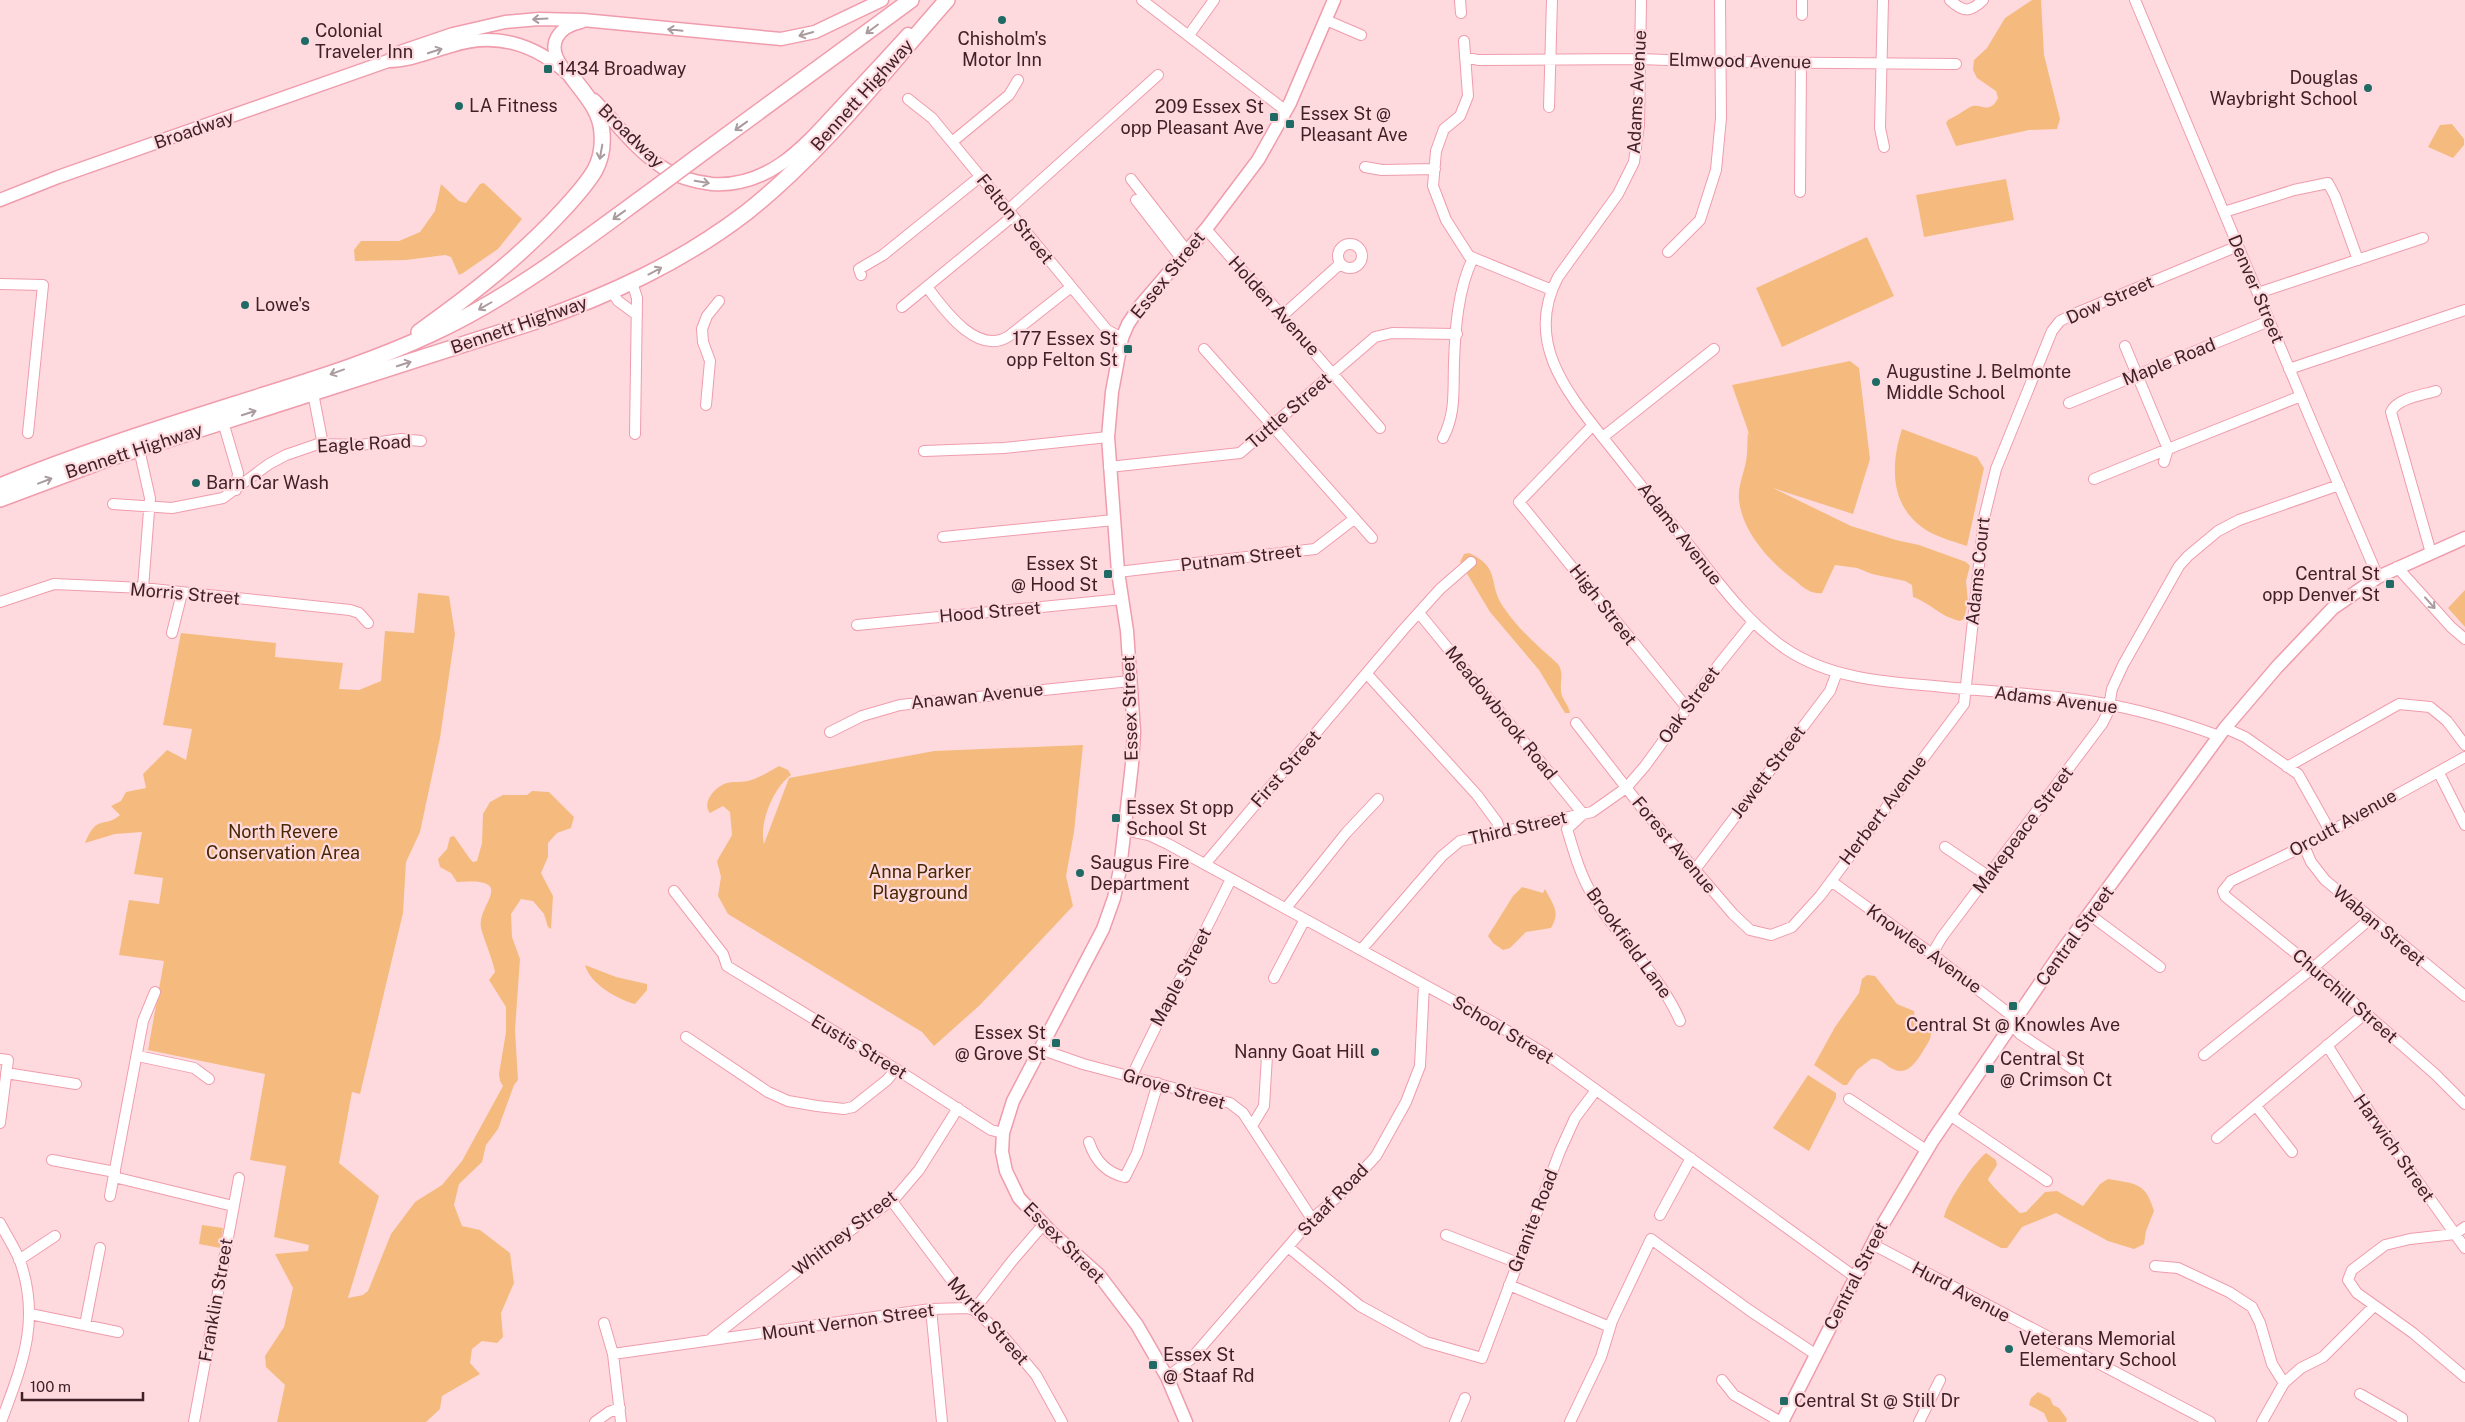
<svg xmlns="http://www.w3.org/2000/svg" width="2465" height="1422" viewBox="0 0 2465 1422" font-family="'Public Sans',sans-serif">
<rect width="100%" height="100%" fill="#fedadf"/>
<!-- green -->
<path fill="#f5bb7e" d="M2032,0H2041L2044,55L2060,119L2057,129L2029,130L1956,146L1946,123L1948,120C1956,116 1962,112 1970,107C1980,102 1989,116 1998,98L1996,91L1977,78L1973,70L1974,60L1987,48L2005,18Z
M2452,124L2464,139V145L2453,158L2428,147L2440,125Z
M2006,179L2014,220L1924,237L1916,195Z
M484,183L522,219L498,249L463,273L459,275L451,257L445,255L406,260L355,261L354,250L361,241H399L420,232L435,211L441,184L459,201L466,203L480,184Z
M1867,237L1894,296L1782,347L1756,288Z
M1850,361L1859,368L1870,459L1853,514L1773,488L1851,526L1896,540L1919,545L1966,562L1970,566L1966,581L1968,602L1964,619L1960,621C1939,616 1932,604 1913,597L1912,585L1905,581L1872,574L1857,568L1835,565L1822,593C1809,595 1801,585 1792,578C1769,561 1742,531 1739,500C1738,488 1742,478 1745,466C1748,456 1747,443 1748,432L1752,442L1732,385Z
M1902,429L1977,457L1984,468L1967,546C1952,541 1936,537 1923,528C1889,504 1891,463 1902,429Z
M1469,553C1502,568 1487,584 1504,608C1519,630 1538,646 1558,664C1564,673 1560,681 1561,691C1561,698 1569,705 1570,713H1565L1539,670L1490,612L1460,562L1464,554Z
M2465,590V627L2448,608Z
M418,593L449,596L455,634L440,738L420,832L406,862L403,913L360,1094L352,1092L339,1163L379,1196L348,1298L363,1295L368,1291L391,1234L415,1202L442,1185L462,1161L503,1086L500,1081L499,1074L506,1032V1007L489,980L495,972C492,957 485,943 481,928C476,905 520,877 457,882L451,873L440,867L438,859L447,849L450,837L454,836L470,859L473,862L477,861L482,843L483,814L490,802L503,795H527L532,791L549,792L574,817L571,828L557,833L548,843V857L541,873L553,896L551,929L548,927L544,914L533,901L521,899L511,914L512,937L520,959L515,1030L518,1080L514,1085L498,1129L486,1145L482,1162L459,1184L454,1205L462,1226L480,1230L510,1253L514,1283L501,1313L503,1337L497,1343L482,1341L472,1349L470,1363L480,1374L442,1396L440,1409L426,1422H277L285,1385L266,1367L265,1356L284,1327L293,1288L275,1254L308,1251L309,1245L274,1237L286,1166L250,1160L265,1074L148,1050L164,961L119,955L129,900L159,904L163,878L134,874L142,832L115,834L85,843C97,813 104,829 120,815L111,806L121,801L126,792L146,788L143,774L167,750L186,760L192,729L163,725L181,633L276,643L275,657L343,663L339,689L359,690L381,681L385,631L414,633Z
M1083,745L1074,832L1066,876L1073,906L980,1005L934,1046L922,1032L728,914L718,896L721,877L717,861L732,835L730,812L723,806L710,813C701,802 716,786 727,783C735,781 742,783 751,780C761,777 770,771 779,766L788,770L791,775C773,788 759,823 764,844L789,778L934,751Z
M1522,887L1543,893L1545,889C1553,905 1561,912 1551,928L1526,932L1510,948L1503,950L1493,943L1488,936L1513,896Z
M585,965L616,977L647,984V990L635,1004C617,999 590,984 585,965Z
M1867,975L1875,976L1897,1004L1914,1011L1915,1019L1925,1022L1931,1029C1932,1038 1928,1043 1923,1051C1915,1064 1906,1078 1889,1067C1882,1062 1879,1058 1871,1059L1857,1070L1847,1085H1843L1814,1065L1835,1027L1859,993L1862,979Z
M1808,1075L1836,1093V1098L1809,1151L1773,1128Z
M1986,1153L1996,1160L1997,1165L1988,1179C1989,1184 2014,1207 2020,1213L2026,1212L2045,1192L2057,1191L2083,1206L2100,1184L2108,1179C2135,1184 2145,1181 2154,1211L2146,1231L2144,1244L2134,1249L2108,1241L2056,1213L2022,1227L2007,1248H2001L1944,1217C1947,1202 1974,1162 1986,1153Z
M202,1225L223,1228L220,1248L199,1244Z
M2038,1392L2050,1398L2053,1405L2059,1408L2067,1419L2066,1422H2048L2044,1413L2029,1405L2031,1398Z"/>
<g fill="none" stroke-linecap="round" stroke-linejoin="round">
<!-- minor casing -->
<g stroke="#f09cac" stroke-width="12">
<path id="minor" d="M1142,0L1286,111
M1460,0L1461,13
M1641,0L1639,125L1634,162L1618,194L1558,277C1523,343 1569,395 1608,444C1636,479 1664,515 1693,550C1721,586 1748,623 1786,649C1829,678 1884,682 1934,686C1981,691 2028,693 2074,699C2124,705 2173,719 2219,736
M1802,0V15
M1883,0L1880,128L1884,147
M1950,0C1963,12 1970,13 1983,0
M2135,0L2310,418L2378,577
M1326,20L1361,35
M1189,35L1214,0
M1464,41L1468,96L1460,116L1444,129L1436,151L1433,186L1446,220L1469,256L1552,290
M1465,57L1478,60L1640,59L1720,62L1956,64
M908,99L932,118L1107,330L1122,338
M1549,107L1552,0
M952,142L1009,95L1018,80
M1365,167L1382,170L1435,169
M1131,179L1187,251
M1800,192L1801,63
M1136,200L1181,258
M1008,210L1158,75
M2224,212L2294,190L2328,183L2335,196L2358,260
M1206,229L1380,428
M1338 256a12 12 0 1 1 24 0a12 12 0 1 1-24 0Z
M1668,252L1700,220L1716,170L1721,118L1720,0
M861,275L859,269L883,255L981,176
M632,282L637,298L635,434
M0,284L43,285L28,433
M927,287C943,308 977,357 1009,336L1071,287
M612,292L618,301L637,315
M2258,293L2423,238
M902,307L1013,216
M1282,316L1340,264
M1204,349L1372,538
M2289,369L2465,310
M313,393L323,445
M2069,403L2269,321
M706,405L710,361L703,342L702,329L707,316L719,301
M223,422L238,473L236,490
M1593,425L1519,502L1687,708
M1603,437L1714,349
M1443,438C1456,413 1453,391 1454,363C1455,329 1458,289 1473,258
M139,449L150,498L143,588
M924,451L1004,448L1108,437
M2164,462L2168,449L2301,396
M1109,467L1240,453L1375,337L1392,333L1457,334
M2094,479L2168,449L2125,346
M113,504L172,508L223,498L269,464L286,455L318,444L361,445L401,439L421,441
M943,537L1114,520
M2431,553L2391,412C2397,398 2423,395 2436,391
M2397,567L2451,627L2465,639
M1118,572L1315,549L1354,519
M0,602L54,584L143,588L350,610L359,613L368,623
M1419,613L1583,814L1567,829C1574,852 1580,875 1593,896C1619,940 1660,974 1680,1021
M857,625L1123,599
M172,633L182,593
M1367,674L1477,795L1497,822L1500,831
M1576,723L1642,808L1733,914L1750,930L1771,935L1792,927L1820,896L1964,704L1984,518L1996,469L2052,331L2060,321L2074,314L2238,246
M2225,728L2245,737L2298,774L2330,831
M830,732L862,716L900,705L1130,681
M2465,757L2304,846L2231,881L2223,891L2225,896L2314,968L2435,1074L2465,1104
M2287,767L2399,704L2430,707L2447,721L2465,745
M2439,773L2465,825
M1124,830L1149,835L1168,844L1494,1023L1552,1058L1855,1277
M2304,846L2311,862L2325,880L2465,996
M1945,847L1988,876
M1205,864L1403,630L1440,589L1471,562
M1694,871L1830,691L1837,672
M1831,881L1932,954L2016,1019
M674,891L723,954L727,966L896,1069L991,1130L1003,1133
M1286,908L1346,833L1378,799
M2090,915L2160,967
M1361,950L1442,856L1460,841L1592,812L1626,788L1645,766L1720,663L1753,622
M1932,954L1942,937L2102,724L2108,712L2112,689L2123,665L2179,566L2188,556L2218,531L2239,520L2339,485
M1274,978L1305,919
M2012,1025L2020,1034L2079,1073
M686,1037L768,1092L788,1101L817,1106L844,1109L853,1107L887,1080L896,1069
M2327,1045L2377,1124L2465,1248
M1040,1049L1083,1064L1230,1103L1243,1113L1312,1219
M2204,1055L2314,967L2370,919
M138,1056L194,1068L209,1079
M0,1059L8,1060L0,1123
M6,1073L76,1084
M1132,1076C1163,1009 1199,945 1231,879
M1849,1099L1926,1150
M2256,1106L2292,1152
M1950,1115L2047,1181
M1252,1126L1264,1106L1267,1056
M2217,1138L2366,1013
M1089,1142C1095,1160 1106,1173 1125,1177L1137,1153L1158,1083
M52,1160L115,1172
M114,1177L233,1206
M110,1196L143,1021L155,992
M891,1200L974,1310L1003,1336L1036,1375L1062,1422
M1660,1215L1691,1158
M0,1223C6,1235 15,1248 20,1261C41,1321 22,1365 1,1422
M2465,1227L2455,1234L2410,1239L2385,1245L2352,1270L2348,1280L2357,1293L2413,1333L2465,1377
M1446,1235L1518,1263
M1872,1244L2210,1422
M1288,1247L1360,1306L1426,1342L1482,1358L1560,1151L1575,1118L1596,1090
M19,1260L55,1236
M2155,1266L2178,1268L2229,1292L2252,1307L2260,1323L2272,1364L2284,1383
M1509,1285L1610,1327
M931,1309L942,1422
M30,1314L118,1332
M604,1323L613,1354L621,1422
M85,1325L100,1248
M712,1338L824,1250L896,1197L919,1170L958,1108
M613,1354L931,1309L967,1308L974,1310L1012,1261L1043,1225
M1167,1377L1190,1360L1312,1219L1344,1191L1376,1156L1406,1102L1420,1066L1424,985
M1722,1380L1734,1395L1781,1422
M2360,1394L2402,1418V1422
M194,1422L239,1178
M595,1422L609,1412L620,1408
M1455,1422L1465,1398
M1570,1422L1601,1357L1612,1321L1651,1239L1749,1310L1815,1354
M1919,1422L1940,1380
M2262,1422L2284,1383L2301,1368L2323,1357L2374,1306"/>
</g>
<!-- major casing -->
<g stroke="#f09cac" stroke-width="15">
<path id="major" d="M388,61C410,61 429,52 451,46C500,30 543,47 578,84
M561,65C546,43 559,27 581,22
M594,100C616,123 637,152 665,169C679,178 696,182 712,184C771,188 807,143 843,104C865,81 887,57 908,34
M0,200L58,177L388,61L400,52L453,34L505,22L539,19L583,20L781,39L815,32L882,0
M1186,1422L1167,1377L1137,1325L1099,1275L1051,1232L1019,1198L1006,1171L1002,1152L1003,1133L1013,1101L1103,929L1114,898L1120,869L1132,764L1134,732L1127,631L1118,572L1108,437L1112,392L1122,338L1128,324L1140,306L1206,229L1258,160L1290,103L1334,0
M1782,1422L1880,1229L1933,1140L2062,951L2225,728L2277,667L2333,608L2378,577L2465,538"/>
</g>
<!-- highway casing -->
<g stroke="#f09cac" stroke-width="18">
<path id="highway" d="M697,157L911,0
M419,332C471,295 521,256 564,209C575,197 587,184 595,170C601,159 603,146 602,133C601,111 585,94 572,77
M0,486C85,451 173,424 261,396C318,378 376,360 431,334C514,296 585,239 658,186
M0,499L107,459L533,322C610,295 682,262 747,212C823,152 883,72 947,0"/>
</g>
<!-- minor -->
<use href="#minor" stroke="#fff" stroke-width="10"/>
<!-- major -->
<use href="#major" stroke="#fff" stroke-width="12"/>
<!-- highway -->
<use href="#highway" stroke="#fff" stroke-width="15"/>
<!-- highway-bridge casing -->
<g stroke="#f09cac" stroke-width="18" stroke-linecap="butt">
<path id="highway-bridge" d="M658,186L697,157"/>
</g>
<!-- highway-bridge -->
<use href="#highway-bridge" stroke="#fff" stroke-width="15"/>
</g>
<!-- one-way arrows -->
<defs><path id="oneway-shaft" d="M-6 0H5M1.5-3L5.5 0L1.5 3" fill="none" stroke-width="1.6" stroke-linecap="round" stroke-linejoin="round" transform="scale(1.25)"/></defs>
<g stroke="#aa9b9e">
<use href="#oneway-shaft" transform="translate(540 19) rotate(177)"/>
<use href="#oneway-shaft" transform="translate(872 29) rotate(143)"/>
<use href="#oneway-shaft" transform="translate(675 30) rotate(-174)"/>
<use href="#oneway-shaft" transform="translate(806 34) rotate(164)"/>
<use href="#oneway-shaft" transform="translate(435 51) rotate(-18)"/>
<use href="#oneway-shaft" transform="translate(741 126) rotate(144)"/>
<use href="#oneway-shaft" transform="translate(601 152) rotate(100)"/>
<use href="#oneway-shaft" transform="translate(702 182) rotate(10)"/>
<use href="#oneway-shaft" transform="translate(619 215) rotate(144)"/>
<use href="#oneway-shaft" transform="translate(655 271) rotate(-28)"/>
<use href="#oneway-shaft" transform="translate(485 306) rotate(150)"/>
<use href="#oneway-shaft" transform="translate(404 364) rotate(-18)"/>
<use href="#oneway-shaft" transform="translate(337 372) rotate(160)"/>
<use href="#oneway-shaft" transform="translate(249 413) rotate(-18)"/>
<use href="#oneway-shaft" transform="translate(45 481) rotate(-21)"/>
<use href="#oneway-shaft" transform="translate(2430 603) rotate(48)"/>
</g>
<!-- markers -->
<g fill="#1f6a64" stroke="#fedadf" stroke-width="2">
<circle cx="1002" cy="20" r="5"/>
<circle cx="305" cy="41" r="5"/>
<rect x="543" y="64" width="10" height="10" rx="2.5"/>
<circle cx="2368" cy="88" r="5"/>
<circle cx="459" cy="106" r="5"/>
<rect x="1269" y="112" width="10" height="10" rx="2.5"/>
<rect x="1285" y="119" width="10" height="10" rx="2.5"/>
<circle cx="245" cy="305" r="5"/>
<rect x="1123" y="344" width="10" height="10" rx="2.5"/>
<circle cx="1876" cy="382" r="5"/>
<circle cx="196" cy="483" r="5"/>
<rect x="1103" y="569" width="10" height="10" rx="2.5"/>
<rect x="2385" y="579" width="10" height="10" rx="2.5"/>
<rect x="1111" y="813" width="10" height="10" rx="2.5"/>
<circle cx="1080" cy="873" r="5"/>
<rect x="2008" y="1001" width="10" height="10" rx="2.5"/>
<rect x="1051" y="1038" width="10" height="10" rx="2.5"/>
<circle cx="1375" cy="1052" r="5"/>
<rect x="1985" y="1064" width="10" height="10" rx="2.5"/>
<circle cx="2009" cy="1349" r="5"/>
<rect x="1148" y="1360" width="10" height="10" rx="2.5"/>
<rect x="1779" y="1396" width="10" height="10" rx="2.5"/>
</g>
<g text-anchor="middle" stroke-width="4.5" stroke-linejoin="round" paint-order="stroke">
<!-- poi labels -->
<g font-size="18" fill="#412027" stroke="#fedadf" text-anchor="start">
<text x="315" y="37">Colonial<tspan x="315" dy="21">Traveler Inn</tspan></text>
<text x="1002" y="45" text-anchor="middle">Chisholm's<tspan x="1002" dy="21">Motor Inn</tspan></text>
<text x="558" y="75">1434 Broadway</text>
<text x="2358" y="84" text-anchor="end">Douglas<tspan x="2358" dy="21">Waybright School</tspan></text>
<text x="469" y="112">LA Fitness</text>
<text x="1264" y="113" text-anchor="end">209 Essex St<tspan x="1264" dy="21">opp Pleasant Ave</tspan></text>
<text x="1300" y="120">Essex St @<tspan x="1300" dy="21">Pleasant Ave</tspan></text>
<text x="255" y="311">Lowe's</text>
<text x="1118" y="345" text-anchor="end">177 Essex St<tspan x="1118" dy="21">opp Felton St</tspan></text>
<text x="1886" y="378">Augustine J. Belmonte<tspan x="1886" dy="21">Middle School</tspan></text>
<text x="206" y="489">Barn Car Wash</text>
<text x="1098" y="570" text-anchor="end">Essex St<tspan x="1098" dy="21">@ Hood St</tspan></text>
<text x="2380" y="580" text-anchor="end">Central St<tspan x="2380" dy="21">opp Denver St</tspan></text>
<text x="1126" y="814">Essex St opp<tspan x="1126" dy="21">School St</tspan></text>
<text x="1090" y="869">Saugus Fire<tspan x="1090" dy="21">Department</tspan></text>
<text x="2013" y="1031" text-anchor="middle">Central St @ Knowles Ave</text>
<text x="1046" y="1039" text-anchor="end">Essex St<tspan x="1046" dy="21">@ Grove St</tspan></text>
<text x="1365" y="1058" text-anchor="end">Nanny Goat Hill</text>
<text x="2000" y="1065">Central St<tspan x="2000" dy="21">@ Crimson Ct</tspan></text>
<text x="2019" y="1345">Veterans Memorial<tspan x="2019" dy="21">Elementary School</tspan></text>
<text x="1163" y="1361">Essex St<tspan x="1163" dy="21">@ Staaf Rd</tspan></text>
<text x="1794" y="1407">Central St @ Still Dr</text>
</g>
<!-- street labels -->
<g font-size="18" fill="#412027" stroke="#fedadf">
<text transform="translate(1740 61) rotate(1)" y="6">Elmwood Avenue</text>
<text transform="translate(1637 92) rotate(-87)" y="6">Adams Avenue</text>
<text transform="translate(862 95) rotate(-48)" y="6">Bennett Highway</text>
<text transform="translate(194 130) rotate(-19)" y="6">Broadway</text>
<text transform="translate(631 136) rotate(44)" y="6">Broadway</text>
<text transform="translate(1015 219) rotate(51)" y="6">Felton Street</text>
<text transform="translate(1168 275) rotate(-51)" y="6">Essex Street</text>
<text transform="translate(2256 289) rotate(67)" y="6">Denver Street</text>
<text transform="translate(2110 300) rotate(-24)" y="6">Dow Street</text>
<text transform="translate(1274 306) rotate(48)" y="6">Holden Avenue</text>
<text transform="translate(519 325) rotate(-19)" y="6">Bennett Highway</text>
<text transform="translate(2169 362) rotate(-22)" y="6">Maple Road</text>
<text transform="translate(1289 411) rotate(-41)" y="6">Tuttle Street</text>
<text transform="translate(364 444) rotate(-3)" y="6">Eagle Road</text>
<text transform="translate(134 451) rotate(-18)" y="6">Bennett Highway</text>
<text transform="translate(1680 534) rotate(52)" y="6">Adams Avenue</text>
<text transform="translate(1241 558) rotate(-7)" y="6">Putnam Street</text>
<text transform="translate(1978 571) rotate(-84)" y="6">Adams Court</text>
<text transform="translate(185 594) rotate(5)" y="6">Morris Street</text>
<text transform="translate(1603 605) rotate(52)" y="6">High Street</text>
<text transform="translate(990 612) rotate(-5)" y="6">Hood Street</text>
<text transform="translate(977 696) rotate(-6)" y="6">Anawan Avenue</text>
<text transform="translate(2056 700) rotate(7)" y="6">Adams Avenue</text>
<text transform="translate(1689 705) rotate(-54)" y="6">Oak Street</text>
<text transform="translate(1130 708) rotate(-92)" y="6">Essex Street</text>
<text transform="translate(1501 713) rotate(51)" y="6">Meadowbrook Road</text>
<text transform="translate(1286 769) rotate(-49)" y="6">First Street</text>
<text transform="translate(1768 772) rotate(-53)" y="6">Jewett Street</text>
<text transform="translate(1883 810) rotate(-53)" y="6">Herbert Avenue</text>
<text transform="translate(2343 823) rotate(-29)" y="6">Orcutt Avenue</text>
<text transform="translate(1518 828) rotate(-13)" y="6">Third Street</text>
<text transform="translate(2023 830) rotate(-53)" y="6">Makepeace Street</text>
<text transform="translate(1674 845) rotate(50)" y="6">Forest Avenue</text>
<text transform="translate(2379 926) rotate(40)" y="6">Waban Street</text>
<text transform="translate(2075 936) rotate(-54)" y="6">Central Street</text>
<text transform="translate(1629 943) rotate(54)" y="6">Brookfield Lane</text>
<text transform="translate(1924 949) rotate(36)" y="6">Knowles Avenue</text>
<text transform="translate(1181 977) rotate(-62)" y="6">Maple Street</text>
<text transform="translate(2345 996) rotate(41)" y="6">Churchill Street</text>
<text transform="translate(1503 1030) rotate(31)" y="6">School Street</text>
<text transform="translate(859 1047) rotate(31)" y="6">Eustis Street</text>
<text transform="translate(1174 1089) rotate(16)" y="6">Grove Street</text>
<text transform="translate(2394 1148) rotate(55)" y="6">Harwich Street</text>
<text transform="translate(1333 1200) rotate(-46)" y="6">Staaf Road</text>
<text transform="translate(1533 1221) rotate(-69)" y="6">Granite Road</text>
<text transform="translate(845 1233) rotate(-38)" y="6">Whitney Street</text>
<text transform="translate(1064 1243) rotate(45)" y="6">Essex Street</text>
<text transform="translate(1856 1276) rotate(-63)" y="6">Central Street</text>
<text transform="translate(1961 1292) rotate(28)" y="6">Hurd Avenue</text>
<text transform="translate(216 1300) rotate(-80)" y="6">Franklin Street</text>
<text transform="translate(988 1321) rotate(48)" y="6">Myrtle Street</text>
<text transform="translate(848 1322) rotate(-8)" y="6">Mount Vernon Street</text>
</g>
<!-- park labels -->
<g font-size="18" fill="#472800" stroke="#fedadf">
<text x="283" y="838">North Revere<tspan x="283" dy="21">Conservation Area</tspan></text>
<text x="920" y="878">Anna Parker<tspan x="920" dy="21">Playground</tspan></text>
</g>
</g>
<!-- scale -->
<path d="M22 1392v8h121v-8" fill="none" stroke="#412027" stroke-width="2.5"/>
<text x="30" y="1392" font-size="15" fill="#412027" stroke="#fedadf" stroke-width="4" paint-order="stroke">100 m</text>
</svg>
